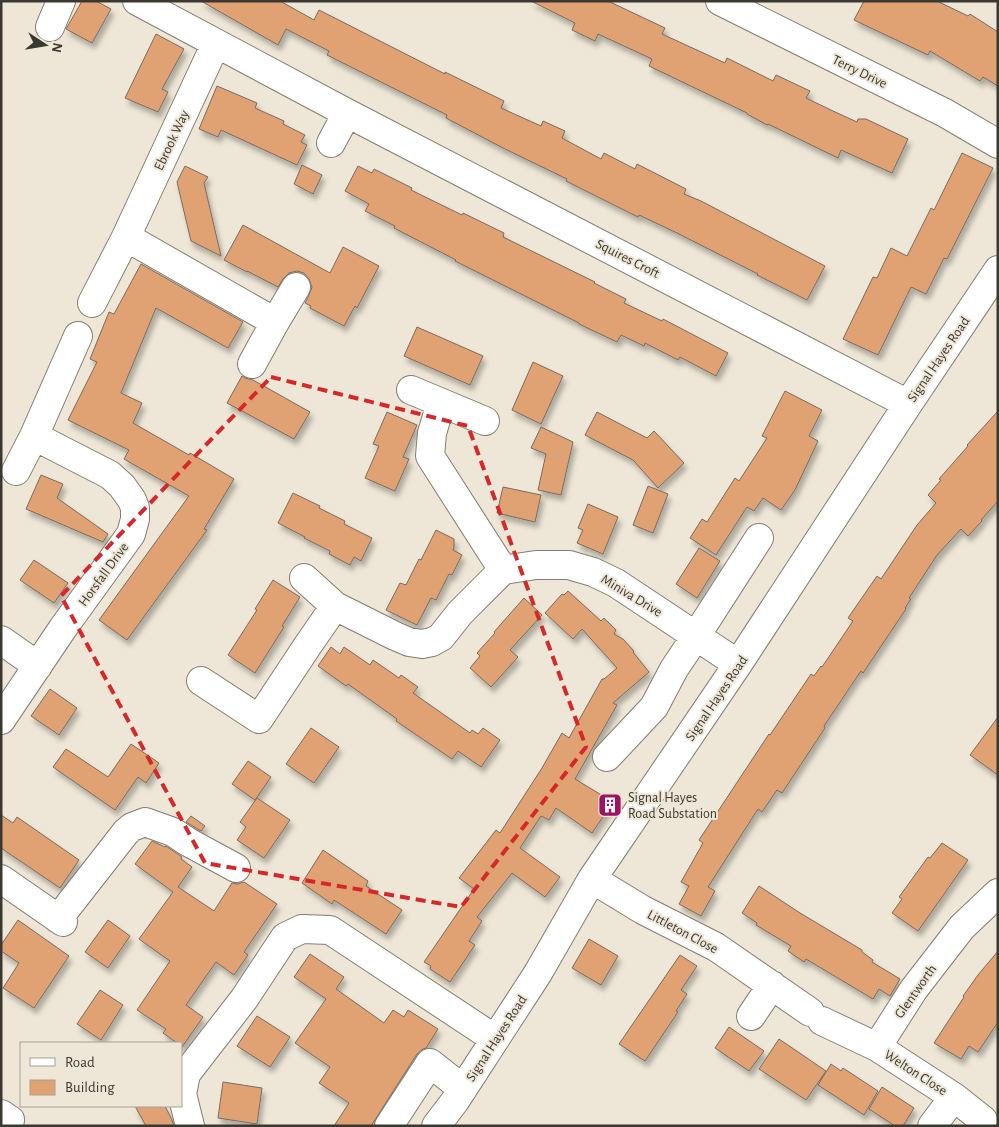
<svg xmlns="http://www.w3.org/2000/svg" width="999" height="1127" viewBox="0 0 999 1127" font-family="'Alegreya Sans',sans-serif">
<defs>
<filter id="shadow"><feDropShadow dx="3" dy="5.5" stdDeviation="2.5" flood-color="#0004"/></filter>
</defs>
<rect width="100%" height="100%" fill="#eee7d7"/>
<!-- building -->
<path fill="#e1a273" stroke="#786b61" filter="url(#shadow)" d="M82,1H96L111,9L92,43L66,29Z
M201,1H280L314,20L319,10L445,74V72L504,101L501,108L541,126L543,121L565,131L562,138L601,159L604,153L635,169L637,164L686,189L684,194L701,201L825,266L807,300L757,275L758,274L677,233L639,215L638,217L566,181L567,179L503,148L446,118L447,115L327,55L329,51L286,29L278,45Z
M531,1H608L665,28L662,34L725,63L727,58L773,81L776,75L810,91L806,98L833,111L857,122L858,119H866L908,139L892,173L841,150L838,158L768,124L767,125L747,114V113L649,66L652,59L598,34L595,41L572,30L575,23Z
M864,1H937L968,16L970,14L998,32V86L983,77L980,81L930,51L928,55L854,20Z
M156,34L184,49L162,89L168,92L158,112L125,98Z
M217,86L257,103L255,108L284,121L283,124L305,135L301,142L307,145L297,165L221,130L218,137L199,129Z
M962,153L993,168L947,259L944,258L926,294L911,287L878,355L843,339L873,277L877,278L891,248L907,256L931,208L934,210Z
M302,165L322,175L313,194L294,184Z
M185,166L208,177L204,183L221,256L191,241L177,182Z
M358,166L372,173L374,169L412,188L411,190L462,215L463,213L504,233L503,237L595,282L594,283L626,299L624,303L662,321L663,319L728,353L716,376L680,357L678,360L645,343L644,346L621,335L617,342L579,324V323L455,261L456,260L394,228L395,226L365,211L369,204L345,191Z
M243,225L330,273L343,247L379,266L357,308L355,306L344,326L310,308L311,306L305,303L309,295L312,287L309,279L304,273L297,271L289,273L283,279L278,287L247,271V272L224,260Z
M141,264L243,322L228,348L156,308L121,393L142,403L133,423L189,455L190,453L234,479L204,529L207,530L127,640L99,620L189,496L124,459L129,450L68,420L97,362L90,359L109,312L114,314Z
M417,327L483,356L470,385L404,356Z
M533,362L563,376L541,424L512,410Z
M242,376L245,378L253,380L310,412L294,439L227,403Z
M785,391L822,410L809,436L818,441L795,490L781,510L763,498L754,511L747,507L716,555L690,538L702,519L707,522L735,478L739,481L767,438L762,436Z
M998,411V501L981,520L982,521L968,536L961,529L937,555L909,598L911,599L905,608L906,609L863,673L861,671L824,726L825,728L782,793L777,790L762,812L758,809L708,887L715,891L701,916L679,904L689,886L681,882L703,843L699,840L769,734L770,735L811,674L814,676L821,666L822,667L853,621L848,618L877,576L881,579L917,525L936,503L928,495L941,480L939,479L968,446L967,445Z
M387,412L417,425L403,457L409,459L395,491L365,478L379,446L373,444Z
M597,412L647,438L654,431L684,463L658,488L633,460L585,435Z
M541,427L573,442L561,495L538,490L546,454L531,448Z
M41,475L63,484L57,498L108,534L103,542L26,509Z
M648,486L668,494L653,533L633,525Z
M503,487L541,495L535,522L497,513Z
M293,493L320,506L319,508L345,521L344,524L372,538L361,561L354,557L350,565L329,554L330,551L304,538L305,537L278,523Z
M588,504L618,517L603,554L577,543L583,530L578,528Z
M436,530L454,539V547L453,550L462,555L452,575L449,574L436,600L431,598L417,625L386,610L400,583L406,585L419,559L421,560Z
M699,548L720,561L697,598L676,584Z
M34,560L68,583L54,603L20,580Z
M273,580L300,597L282,626L284,627L255,673L228,655L257,610L255,609Z
M568,591L601,621L604,618L616,630L614,634L623,639L634,651L633,652L649,672L613,703L617,705L575,779L613,802L592,833L556,808L549,820L541,816L520,848L560,877L545,897L512,873L477,917L482,921L469,941L475,945L450,982L430,969L431,966L424,962L474,889L459,878L496,830L500,833L542,768L562,733L569,738L602,679H604L617,668L582,629L573,639L545,613L562,594L564,595Z
M524,598L542,615L510,650L518,657L491,687L470,668L480,656L477,653L495,633L494,632Z
M331,647L340,654L344,647L370,665L373,660L399,678L401,675L418,687L413,693L470,733L472,730L478,734L483,728L500,740L481,767L458,751L452,759L396,721L397,719L348,684L346,686L318,666Z
M50,689L77,708L59,735L31,716Z
M998,717V775L970,755Z
M311,728L339,747L314,783L286,764Z
M131,744L159,763L146,783L138,777L115,810L53,767L66,749L108,777Z
M248,761L271,777L255,800L232,784Z
M257,798L290,820L264,858L237,840L246,827L240,822Z
M1,815L13,823L17,817L79,860L60,888L1,848Z
M191,816L205,826L201,831L186,822Z
M152,841L165,847L166,846L182,857L181,859L192,867L178,887L214,911L232,883L237,884L244,882L277,904L244,952L248,955L234,975L216,962L186,1005L203,1017L182,1047L181,1043H177L163,1033L166,1029L137,1010L170,961L139,939L173,892L135,864Z
M942,843L968,860L918,931L892,913L902,899L899,897L928,857L930,858Z
M323,850L368,881L366,886L402,910L386,934L334,900L332,904L302,883Z
M759,886L800,913L862,950V952L873,960L872,962L900,979L890,996L879,989L873,999L806,959L804,962L788,951L791,946L756,925L757,923L742,913Z
M18,920L69,956L34,1008L3,988L19,963L1,951V945Z
M108,920L130,936L108,968L85,952Z
M589,939L618,956L601,985L572,968Z
M998,951V1022L978,1052L969,1046L961,1059L934,1043L964,997L963,996L978,975Z
M310,954L344,977L336,989L384,1023L393,1010L404,1017L408,1010L438,1029L426,1048L423,1049L417,1054L371,1126H334L349,1103L319,1083L330,1067L295,1043L326,999L294,977Z
M680,955L697,966L681,990L687,994L676,1011L678,1012L645,1061L619,1044Z
M100,990L123,1005L101,1040L77,1024Z
M257,1016L290,1037L270,1067L237,1046Z
M729,1027L764,1051L749,1071L715,1048Z
M779,1039L826,1071L806,1100L759,1069Z
M831,1064L841,1071L843,1068L878,1091L864,1115L818,1085Z
M223,1082L262,1088L257,1124L218,1118Z
M882,1087L914,1108L903,1126H895L869,1109Z
M135,1106H165L172,1120L174,1126H146Z"/>
<g fill="none" stroke-linecap="round" stroke-linejoin="round">
<!-- minor casing -->
<g stroke="#847d6f" stroke-width="30">
<path id="minor" d="M137,1L347,113L908,404
M720,1L945,113L998,144
M50,27L61,1
M331,143L347,113
M126,237L275,322
M92,303L126,237L216,43
M252,364L275,322L296,287
M411,390L485,421
M441,403L432,433L430,456L503,570
M16,471L34,436L78,336
M304,578L335,606L395,636L409,642L422,644L432,642L441,637L460,613L503,570L536,565H569L593,572L616,583L738,664
M1,640L38,666
M201,681L259,719L308,645L335,606
M1,720L63,628L131,534L135,519V508L132,500L122,486L110,475L34,436
M607,757L654,707L674,669L696,636L759,538
M1,879L63,922
M592,879L643,910L716,947L810,1012
M58,919L126,832L132,827L145,822L173,832L188,842L236,868
M751,1016L772,985
M822,1021L877,1047L954,1097L983,1120
M877,1047L914,989L962,927L998,893
M1,1114L10,1120L9,1126
M190,1126L182,1094L186,1074L244,999L285,937L302,929L330,930L495,1039
M389,1126L430,1063L463,1089
M436,1126L455,1101L538,973L592,879L738,664L908,404L998,270
M932,1126L954,1097"/>
</g>
<!-- minor -->
<use href="#minor" stroke="#fff" stroke-width="28"/>
</g>
<!-- marked area -->
<path fill="none" stroke="#d62828" stroke-width="4" stroke-dasharray="10 6" stroke-linejoin="round" d="M271,377L468,426L586,747L461,907L205,863L61,596Z"/>
<!-- icons -->
<defs>
<g id="building-square" transform="scale(1.25)"><rect x="-9" y="-9" width="18" height="18" rx="4" fill="#9d1261" stroke="#eee7d7"/><path d="M-4-6H4V6H1V3H-1V6H-4ZM-2.5-4.3h1.7v1.8h-1.7ZM.8-4.3h1.7v1.8H.8ZM-2.5-1h1.7V.8h-1.7ZM.8-1h1.7V.8H.8Z" fill="#fff"/></g>
</defs>
<g fill-rule="evenodd">
<use href="#building-square" x="610" y="805"/>
</g>
<g text-anchor="middle" stroke-width="4" stroke-linejoin="round" paint-order="stroke">
<!-- street labels -->
<g font-size="14" fill="#3b3832" stroke="#eee7d7">
<text transform="translate(860 71) rotate(26)" y="5">Terry Drive</text>
<text transform="translate(171 140) rotate(-65)" y="5">Ebrook Way</text>
<text transform="translate(628 258) rotate(27)" y="5">Squires Croft</text>
<text transform="translate(938 359) rotate(-56)" y="5">Signal Hayes Road</text>
<text transform="translate(103 574) rotate(-54)" y="5">Horsfall Drive</text>
<text transform="translate(632 595) rotate(31)" y="5">Miniva Drive</text>
<text transform="translate(716 698) rotate(-56)" y="5">Signal Hayes Road</text>
<text transform="translate(683 931) rotate(28)" y="5">Littleton Close</text>
<text transform="translate(915 991) rotate(-55)" y="5">Glentworth</text>
<text transform="translate(496 1038) rotate(-57)" y="5">Signal Hayes Road</text>
<text transform="translate(916 1072) rotate(33)" y="5">Welton Close</text>
</g>
<!-- poi labels -->
<g font-size="14" fill="#3b3832" stroke="#eee7d7" text-anchor="start">
<text x="628" y="802">Signal Hayes<tspan x="628" dy="16">Road Substation</tspan></text>
</g>
</g>
<!-- border -->
<rect width="999" height="1127" fill="none" stroke="#3b3832" stroke-width="5"/>
<!-- legend -->
<rect x="20" y="1042" width="162" height="65" fill="#eee7d7" stroke="#a6a195"/>
<rect x="30" y="1058" width="25" height="8" fill="#ffffff" stroke="#a6a195"/>
<text x="65" y="1067" font-size="15" fill="#3b3832">Road</text>
<rect x="30" y="1080" width="25" height="15" fill="#e1a273" stroke="#a6a195"/>
<text x="65" y="1092" font-size="15" fill="#3b3832">Building</text>
<!-- north arrow -->
<g transform="translate(45 45) rotate(102)" stroke="#eee7d7" stroke-width="4" paint-order="stroke">
<path d="M0-4L9 19L0 12L-9 19Z" fill="#3b3832"/>
<text y="-8" font-size="14" font-weight="bold" text-anchor="middle" fill="#3b3832">N</text>
</g>
</svg>
